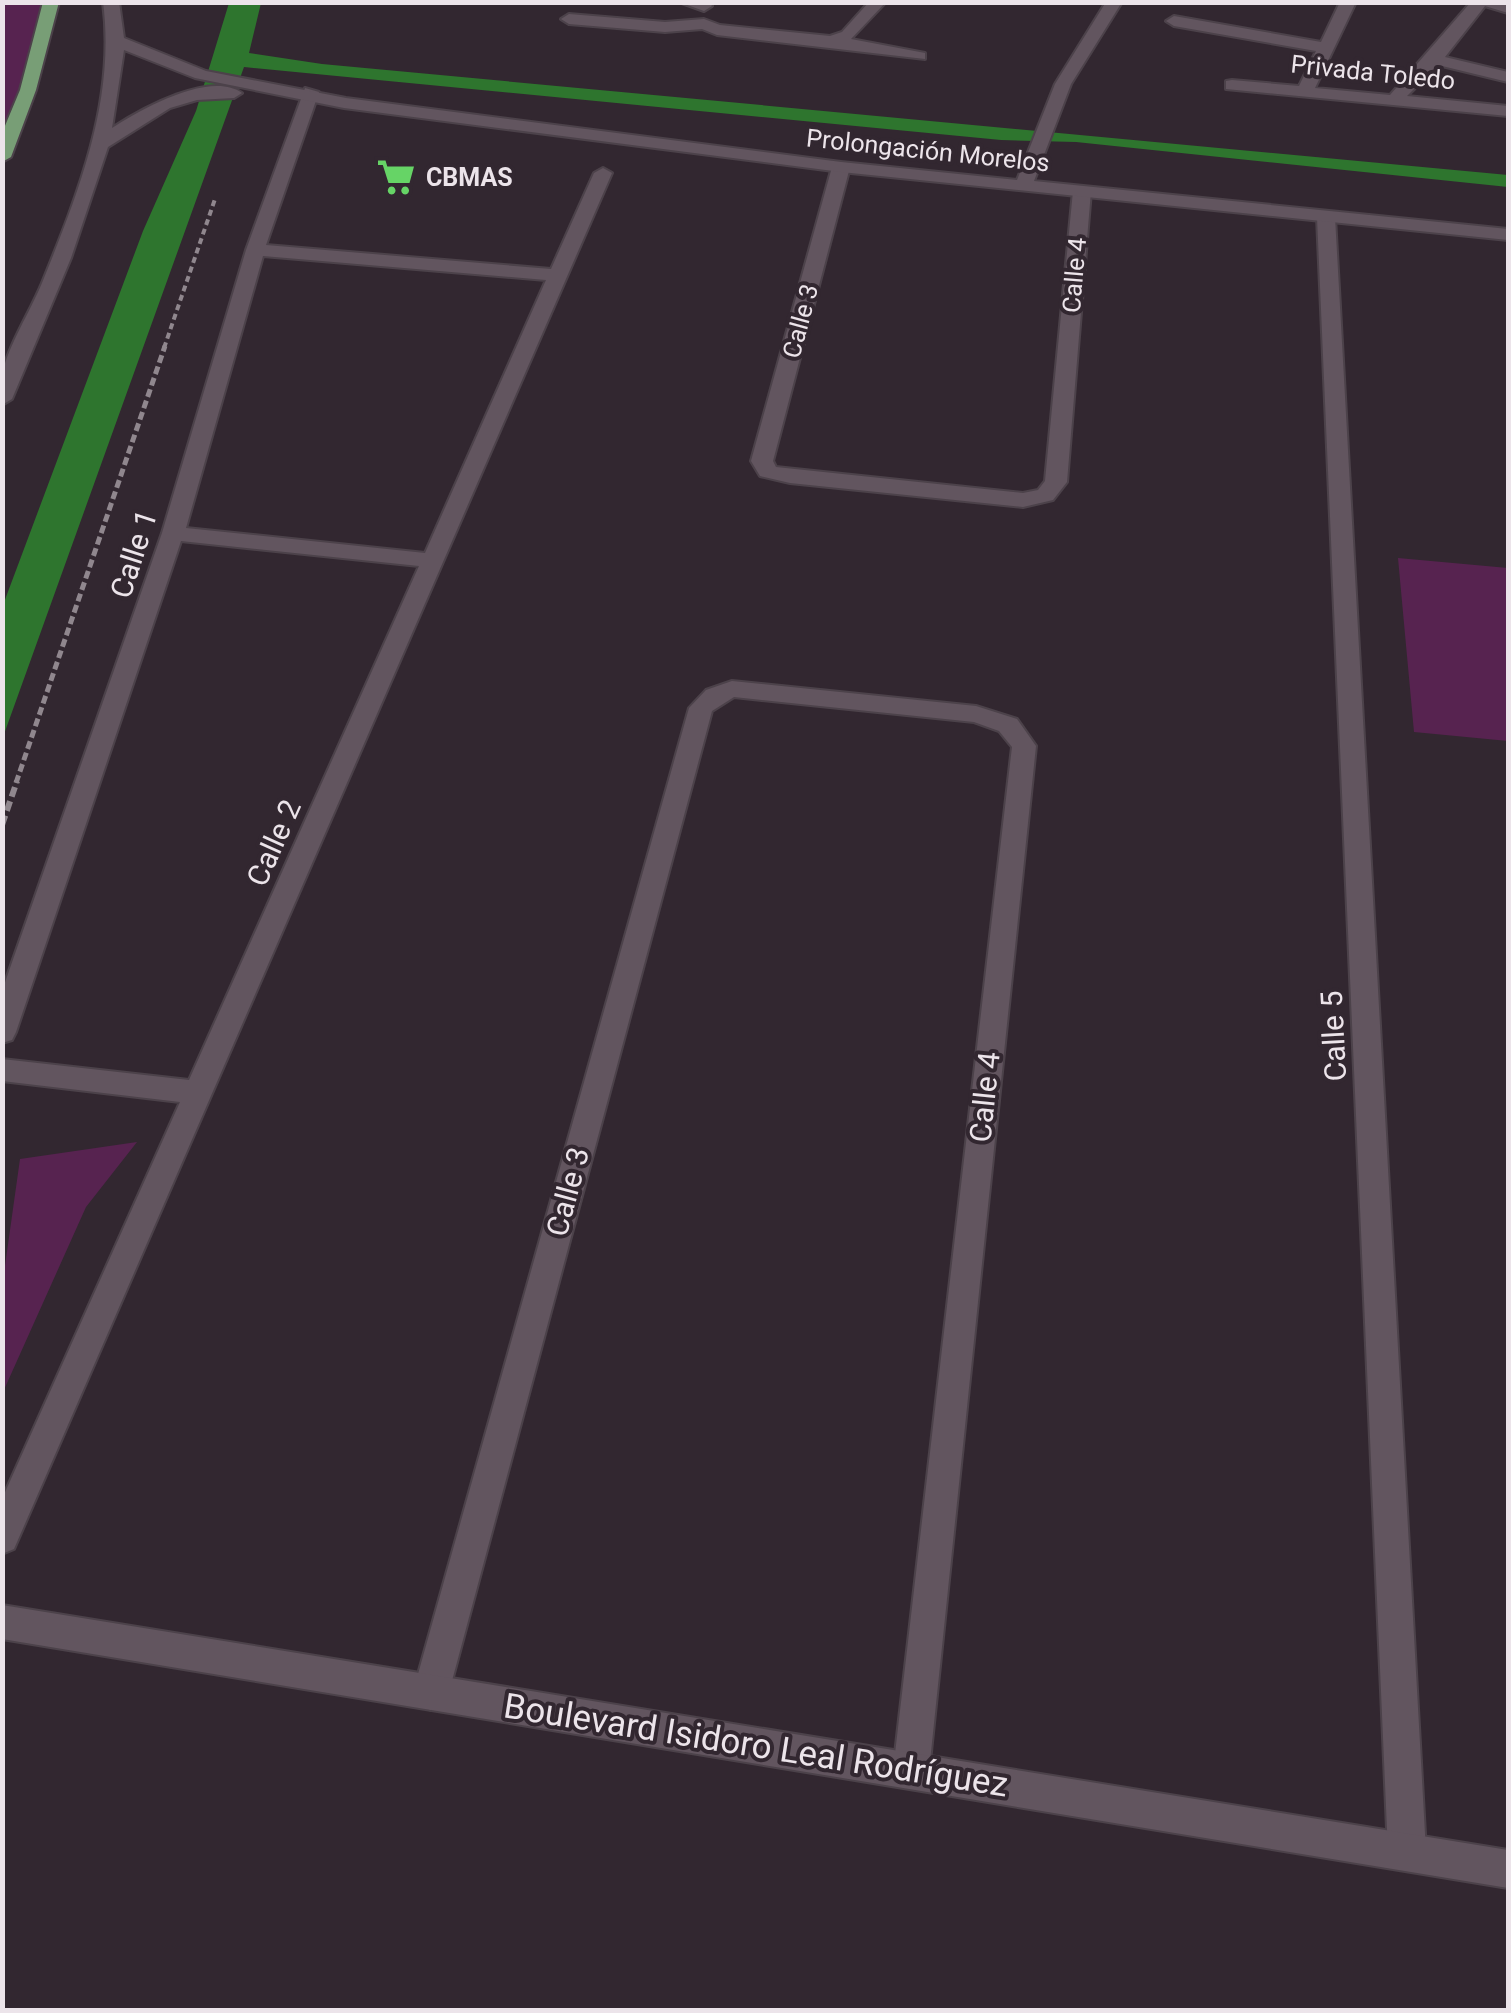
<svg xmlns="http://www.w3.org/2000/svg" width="1511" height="2013" viewBox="0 0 1511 2013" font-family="Roboto,sans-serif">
<rect width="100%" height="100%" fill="#322730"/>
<!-- green -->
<path fill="#572350" d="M3,3H44L18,99L3,138Z
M1398,558L1508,568V741L1414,732Z
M137,1142L86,1207L3,1392V1280L20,1159Z"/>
<!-- water -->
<path fill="#2e752e" d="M229,3H261L249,53L322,64L1508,175V187L1076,142L1001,140L244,67L3,737V605L143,231L196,111Z"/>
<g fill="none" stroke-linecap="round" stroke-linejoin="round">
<!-- minor casing -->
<g stroke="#4c424a" stroke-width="4">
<path id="minor" d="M679,2H709L712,6L704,11Z
M869,2H886L851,39L925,53V59L717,35L702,29L665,32L569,24L561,19L569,14L665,22L704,19L720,25L830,36L842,32Z
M1340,2H1356L1315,88L1390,95L1471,2L1508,3V13L1485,6L1445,57L1508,72V82L1438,65L1407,96L1508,106V116L1226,89V81L1232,80L1299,86L1316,51L1174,26L1166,21L1174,16L1321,42Z
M305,88L319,92L266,245L551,269L594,173L603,168L612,173L14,1549L2,1554V1499L180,1102L2,1081V1059L189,1080L419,566L181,541L16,1032L12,1040L2,1043V991L162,533L246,250ZM263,256L546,280L425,553L186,528Z
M841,162L850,167L773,461L776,467L1023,493L1038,490L1045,481L1073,191L1082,186L1091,191L1067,482L1053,500L1023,507L790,483L760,476L751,461L832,167Z
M1326,211L1335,217L1426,1852L1420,1865L1407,1871L1394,1865L1388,1852L1317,217Z
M732,681L976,706L1017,719L1036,746L929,1771L924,1784L911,1789L898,1784L893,1771L1012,747L999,731L974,722L734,697L712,711L449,1692L444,1705L431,1710L418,1705L413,1692L689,708L706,690Z"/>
</g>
<!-- tertiary casing -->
<g stroke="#4c424a" stroke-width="4">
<path id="tertiary" d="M103,2H119L124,38L206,71L346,98L841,162L1017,180L1055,84L1106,2H1122L1071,84L1034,181L1508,229V240L841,172L344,108L195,78L124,50L112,128C141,109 211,70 242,93L234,98L197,100L170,108L108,147L71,258L12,399L2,405C2,396 1,384 2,374C9,344 30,312 42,283C78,194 116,100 103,2Z
M2,1605L1508,1850V1888L2,1639Z"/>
</g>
<!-- trunk casing -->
<g stroke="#4c424a" stroke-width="4">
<path id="trunk" d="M43,2H59L36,90L11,157L2,162V133L20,90Z"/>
</g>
<!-- path-far2 -->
<path stroke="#90878e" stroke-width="4" stroke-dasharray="6 4" stroke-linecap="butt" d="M164,348L215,199"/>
<!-- path-far1 -->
<path stroke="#90878e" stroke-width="5" stroke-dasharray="8 4" stroke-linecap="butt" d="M16,783L165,346"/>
<!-- path -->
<path stroke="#90878e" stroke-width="6" stroke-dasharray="10 5" stroke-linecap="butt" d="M2,825L17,781"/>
<!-- minor -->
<use href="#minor" fill="#62555f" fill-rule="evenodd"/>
<!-- tertiary -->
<use href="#tertiary" fill="#62555f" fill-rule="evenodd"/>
<!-- trunk -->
<use href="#trunk" fill="#789e76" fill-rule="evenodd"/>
</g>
<!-- icons -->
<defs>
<g id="supermarket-bare" transform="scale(3)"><path d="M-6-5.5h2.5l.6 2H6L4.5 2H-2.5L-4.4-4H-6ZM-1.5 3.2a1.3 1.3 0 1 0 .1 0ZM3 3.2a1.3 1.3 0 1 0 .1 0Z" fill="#66d466" stroke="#322730" stroke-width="2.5" paint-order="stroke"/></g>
</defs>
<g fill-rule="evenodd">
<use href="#supermarket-bare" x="396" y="177"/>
</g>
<g text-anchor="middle" stroke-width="8" stroke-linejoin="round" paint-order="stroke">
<!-- far-street labels -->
<g font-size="25" fill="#ece4ea" stroke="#322730">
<text transform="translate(1373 72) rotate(6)" y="9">Privada Toledo</text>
<text transform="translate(928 150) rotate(6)" y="9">Prolongación Morelos</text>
<text transform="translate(1074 275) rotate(-85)" y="9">Calle 4</text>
<text transform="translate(800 321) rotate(-75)" y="9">Calle 3</text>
</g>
<!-- far-poi labels -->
<g font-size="25" font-weight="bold" fill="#ece4ea" stroke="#322730" text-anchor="start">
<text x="426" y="186">CBMAS</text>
</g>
<!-- street labels -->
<g font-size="30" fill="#ece4ea" stroke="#322730">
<text transform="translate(134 554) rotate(-72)" y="10">Calle 1</text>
<text transform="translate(274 843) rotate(-66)" y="10">Calle 2</text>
<text transform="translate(1334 1036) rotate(-93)" y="10">Calle 5</text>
<text transform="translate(985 1097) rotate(-84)" y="10">Calle 4</text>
<text transform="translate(568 1192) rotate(-75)" y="10">Calle 3</text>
</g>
<!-- near-street labels -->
<g font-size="35" fill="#ece4ea" stroke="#322730">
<text transform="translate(756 1745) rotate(9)" y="12">Boulevard Isidoro Leal Rodríguez</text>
</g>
</g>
<!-- border -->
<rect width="1511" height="2013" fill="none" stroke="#ece4ea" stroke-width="10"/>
</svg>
